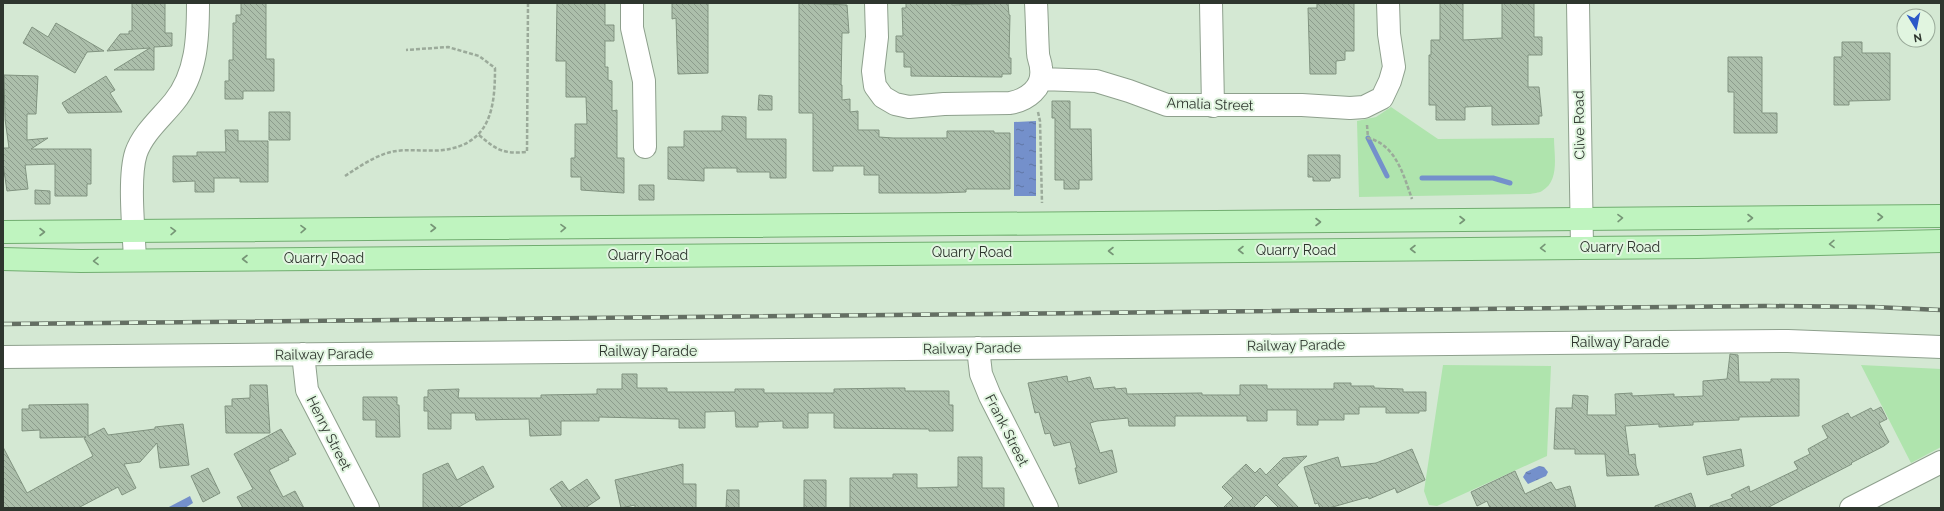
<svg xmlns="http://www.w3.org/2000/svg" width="1944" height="511" viewBox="0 0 1944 511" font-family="Raleway,sans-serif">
<defs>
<pattern id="water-ripples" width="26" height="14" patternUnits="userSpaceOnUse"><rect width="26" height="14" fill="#7490cb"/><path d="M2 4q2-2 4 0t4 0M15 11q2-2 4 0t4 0" fill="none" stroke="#6076a5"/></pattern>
<pattern id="building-back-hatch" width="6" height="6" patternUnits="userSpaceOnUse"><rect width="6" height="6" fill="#acbfab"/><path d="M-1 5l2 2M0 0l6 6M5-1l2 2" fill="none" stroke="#8c9c8c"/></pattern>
</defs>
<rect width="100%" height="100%" fill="#d4e8d3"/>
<!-- green -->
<path fill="#afe4ad" d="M1391,107L1438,139L1554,138C1554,155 1560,181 1542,191C1539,193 1533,193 1530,194L1359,197L1357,121L1376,117Z
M1443,365L1551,366L1547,456L1437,506L1429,505L1424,491Z
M1861,365L1941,369V447L1911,463Z"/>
<!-- water -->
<path fill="url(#water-ripples)" d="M1036,121V196H1014V122Z
M1539,466L1544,467L1548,472L1546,476L1528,484L1523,477L1526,472Z
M190,496L193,503L185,508H167Z"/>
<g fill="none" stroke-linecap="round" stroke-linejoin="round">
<!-- stream -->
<path stroke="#7490cb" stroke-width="5" d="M1368,138L1387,176
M1422,178H1493L1510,183"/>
</g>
<!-- building -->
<path fill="url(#building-back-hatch)" stroke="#819380" d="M132,3H165V33H172V46L154,47V70H114L150,48L107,51L120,34H129V31H132Z
M241,3H266V59H274V91H243V99H225V81H229V60H233V23H236V15H241Z
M557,3H605V25H614V41H605V67H608V80L612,81V111L617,110V158H624V193L581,190V177H571V158H575V124H587L586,97H566V61H556Z
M676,3H708V73L678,74L676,18L672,19V4Z
M799,3L847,5L849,33H842L841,85H842V100L850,99V112L858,111V130H879V137L893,138H947V131H994V133H1010V189H966V192L937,193H879V175H864V166H833V171H813V113H799Z
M906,3H952V5L1008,3L1009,15H1010L1009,58H1011V74H1002V77L911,76V67H904V52H896V36H903L902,8H906Z
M1317,3H1354V51H1345V60L1336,61V74H1310L1308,8H1317Z
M1440,3H1463V40L1502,38V3H1534V37H1542V55H1528V87H1539L1542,116H1539V124L1492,125V106L1465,107V120H1436V105H1429V55H1431V40H1440Z
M56,23L104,51L87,52L75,73L23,43L32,27L48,37Z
M1842,42H1862V53H1890V100L1849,101V105H1834V57H1842Z
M1728,57H1762V113H1777V133H1734V92H1728Z
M4,75L38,76L36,114H27V140L48,138L31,149H91V184H87V196H55V164L25,165L28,189L7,191L3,164V148H9L5,119Z
M106,76L115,90L110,93L122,112L68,113L62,103Z
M759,95L772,96V110H758Z
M1052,101H1070V129H1091L1092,180H1079V189H1064V180H1055V118H1052Z
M269,112H290V140H269Z
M722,116L746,117V139H786V178H770V172H737V168H704V181L668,179V147H684V131H722Z
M225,130H238V141H268V182H240V178H214V192H195V181L173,182V156H197V152H226Z
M1308,155H1340V178H1331L1330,181H1313V177H1308Z
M639,185H654V200H639Z
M35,190L50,191V204H35Z
M1730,354L1738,355L1739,382H1771V379H1799V416L1739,417V420L1693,422V425L1659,427V424L1625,426L1629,455L1635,454L1636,466L1639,475L1607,476L1605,454H1575V449H1554L1556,408H1572L1573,395L1588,396L1587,415H1616L1615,394L1632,393V396L1674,394V397L1703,396V381L1727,379Z
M622,374H637V388H667V392H735V389H764V393H834V389L889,388H905V391H949V405H953V431H929V429L834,428V413H808V428H783V421L758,422V427H736L735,411L705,412V428H679V419L599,417V421H561V435L530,436L529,419L476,420L475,413H451V429H428V411H424V397H428V390L459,389L458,398H541V395L597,394V389H622Z
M1067,376L1068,382L1090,377L1094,389L1115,387V389L1126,388L1127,394L1202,393V395H1240V385H1267V389H1334V383H1351V386H1374V388L1403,389V392H1426V411H1419V413H1386V407H1359V414H1344V420H1318V425H1297V410H1267V421H1247V416H1175V426H1129L1128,418L1097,421L1090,423L1100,453L1112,450L1117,472L1079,484L1075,468H1077L1070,442L1054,446L1050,433L1045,434L1039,412L1035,413L1028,383Z
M250,385H267L270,433H226L225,406H232V399L250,398Z
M363,397H397V405H399L400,437H376V420H363Z
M88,404V436L104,428L108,435L155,429V427L183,424L189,465L160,468L157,443L140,462L124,464L136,488L122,495L118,487L78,508H3V447L27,493L93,456L84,438L86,437L40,438V430L22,431V409H29V405Z
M1881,407L1887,419L1879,423L1889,442L1884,446L1851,463L1852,464L1767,508H1710V506L1733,498L1731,495L1749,486L1750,492L1798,469L1794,462L1810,454L1808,449L1828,438L1822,426L1848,413L1851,418L1871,408L1873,411Z
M281,429L296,454L288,458L289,460L269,470L283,497L295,491L304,508H243L237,497L253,489L234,454Z
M1412,449L1425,480L1397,493L1395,488L1369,499L1368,497L1329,508H1320L1318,503L1315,504L1304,467L1338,457L1341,467L1376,463Z
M1741,449L1744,466L1707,475L1703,457Z
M1307,456L1277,485L1299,508H1279L1266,495L1253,508H1223L1233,498L1222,487L1246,464L1255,473L1260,468L1266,475L1283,458Z
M958,457H982V488H1004V508H850V478H893V474H917V488L958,487Z
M448,463L457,480L483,466L494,487L457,508H423V474Z
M683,464V484H696V508H635V505L621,508L615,480Z
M208,468L220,493L203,502L191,476Z
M1515,471L1525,494L1551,482L1556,490L1570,486L1576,508H1490L1487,501L1477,506L1471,492Z
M587,479L600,498L585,508H563L550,489L562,481L569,491Z
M804,480H826V508H804Z
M727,490H739V508H726Z
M1691,493L1696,508H1655V506Z"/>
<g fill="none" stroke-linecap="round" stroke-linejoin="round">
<!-- minor casing -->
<g stroke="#8ea08d" stroke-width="24">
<path id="minor" d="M632,3V28L644,81L645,147
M876,3L877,37L873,71L875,86L883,97L895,104L909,107L944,104L1010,103C1027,100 1044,88 1041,68C1041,63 1038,58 1038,53C1037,36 1037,20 1036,3
M1211,3L1213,106
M1578,3L1582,247
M1041,79L1096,81L1129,91L1167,105H1302L1350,108L1364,107L1382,98L1390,81L1394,67L1389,34L1388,3
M135,260C134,232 128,178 136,153C143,133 161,118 174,102C197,74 198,37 198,3
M978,348L981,374L990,396L1047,508
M303,354L307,390L368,508
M3,357L1788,341L1941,347
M1851,508L1941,462"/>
</g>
<!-- major casing -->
<g stroke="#71ad70" stroke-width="24">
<path id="major" d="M3,232L1941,216
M3,259L81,261L1697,247L1941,241"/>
</g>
<!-- path -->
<path stroke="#9baa9a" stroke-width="2.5" stroke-dasharray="4 2" stroke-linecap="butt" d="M1038,112L1040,121L1042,203
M1367,125L1368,138C1396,145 1403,174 1412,199
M479,135C497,150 502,154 527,152L528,3
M345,176C359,167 374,156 391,152C407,148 426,152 443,150C491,144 495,107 495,68L479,56L448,47L406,50"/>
<!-- minor -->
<use href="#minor" stroke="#fff" stroke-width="22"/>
<!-- major -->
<use href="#major" stroke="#bff4bf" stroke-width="22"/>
<!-- rail casing -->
<g stroke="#646f63" stroke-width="4.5">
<path id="rail" d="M3,324L1765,306L1873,307L1941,310"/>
</g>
<!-- rail -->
<use href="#rail" stroke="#e1f5e0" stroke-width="3" stroke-dasharray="9" stroke-linecap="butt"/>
</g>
<!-- one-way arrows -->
<defs><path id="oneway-chevron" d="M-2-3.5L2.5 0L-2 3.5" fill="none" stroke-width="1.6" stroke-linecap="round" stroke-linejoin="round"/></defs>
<g stroke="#769576">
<use href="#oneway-chevron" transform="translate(1880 217)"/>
<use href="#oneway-chevron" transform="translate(1620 218) rotate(-1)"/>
<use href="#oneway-chevron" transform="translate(1750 218)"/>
<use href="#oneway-chevron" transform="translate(1462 220)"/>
<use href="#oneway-chevron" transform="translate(1318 222)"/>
<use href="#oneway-chevron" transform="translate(433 228)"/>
<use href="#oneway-chevron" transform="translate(563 228) rotate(-1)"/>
<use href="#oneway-chevron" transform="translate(303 229) rotate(-1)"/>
<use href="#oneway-chevron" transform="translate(173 231) rotate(-1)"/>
<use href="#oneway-chevron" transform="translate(42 232)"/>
<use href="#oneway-chevron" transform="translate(1832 244) rotate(179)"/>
<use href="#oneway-chevron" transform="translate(1543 248) rotate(179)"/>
<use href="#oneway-chevron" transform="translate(1413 249) rotate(180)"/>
<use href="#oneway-chevron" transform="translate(1241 250) rotate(180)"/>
<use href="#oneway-chevron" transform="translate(1111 251) rotate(180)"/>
<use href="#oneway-chevron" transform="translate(245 259) rotate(180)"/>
<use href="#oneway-chevron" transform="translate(96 261) rotate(179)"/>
</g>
<g text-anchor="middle" stroke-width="4" stroke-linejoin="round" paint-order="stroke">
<!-- street labels -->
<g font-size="14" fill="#2e362e" stroke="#e1f5e0">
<text transform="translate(1210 104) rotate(2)" y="5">Amalia Street</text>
<text transform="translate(1579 125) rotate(-91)" y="5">Clive Road</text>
<text x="1620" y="252">Quarry Road</text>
<text x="1296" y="255">Quarry Road</text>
<text x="972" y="257">Quarry Road</text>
<text x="648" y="260">Quarry Road</text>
<text x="324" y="263">Quarry Road</text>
<text x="1620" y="347">Railway Parade</text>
<text transform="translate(1296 345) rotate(-1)" y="5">Railway Parade</text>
<text transform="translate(972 348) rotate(-1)" y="5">Railway Parade</text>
<text x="648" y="356">Railway Parade</text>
<text transform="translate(324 354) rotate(-1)" y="5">Railway Parade</text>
<text transform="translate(1007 430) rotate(63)" y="5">Frank Street</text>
<text transform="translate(329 433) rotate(63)" y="5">Henry Street</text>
</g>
</g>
<!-- border -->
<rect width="1944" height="511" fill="none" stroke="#2e362e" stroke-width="8"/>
<!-- north arrow -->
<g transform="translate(1916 28) rotate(170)"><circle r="19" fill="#e1f5e0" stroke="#99a999"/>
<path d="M0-3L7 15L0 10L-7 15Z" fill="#2b59c8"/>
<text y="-6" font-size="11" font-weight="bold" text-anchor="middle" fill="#2e362e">N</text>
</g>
</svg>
